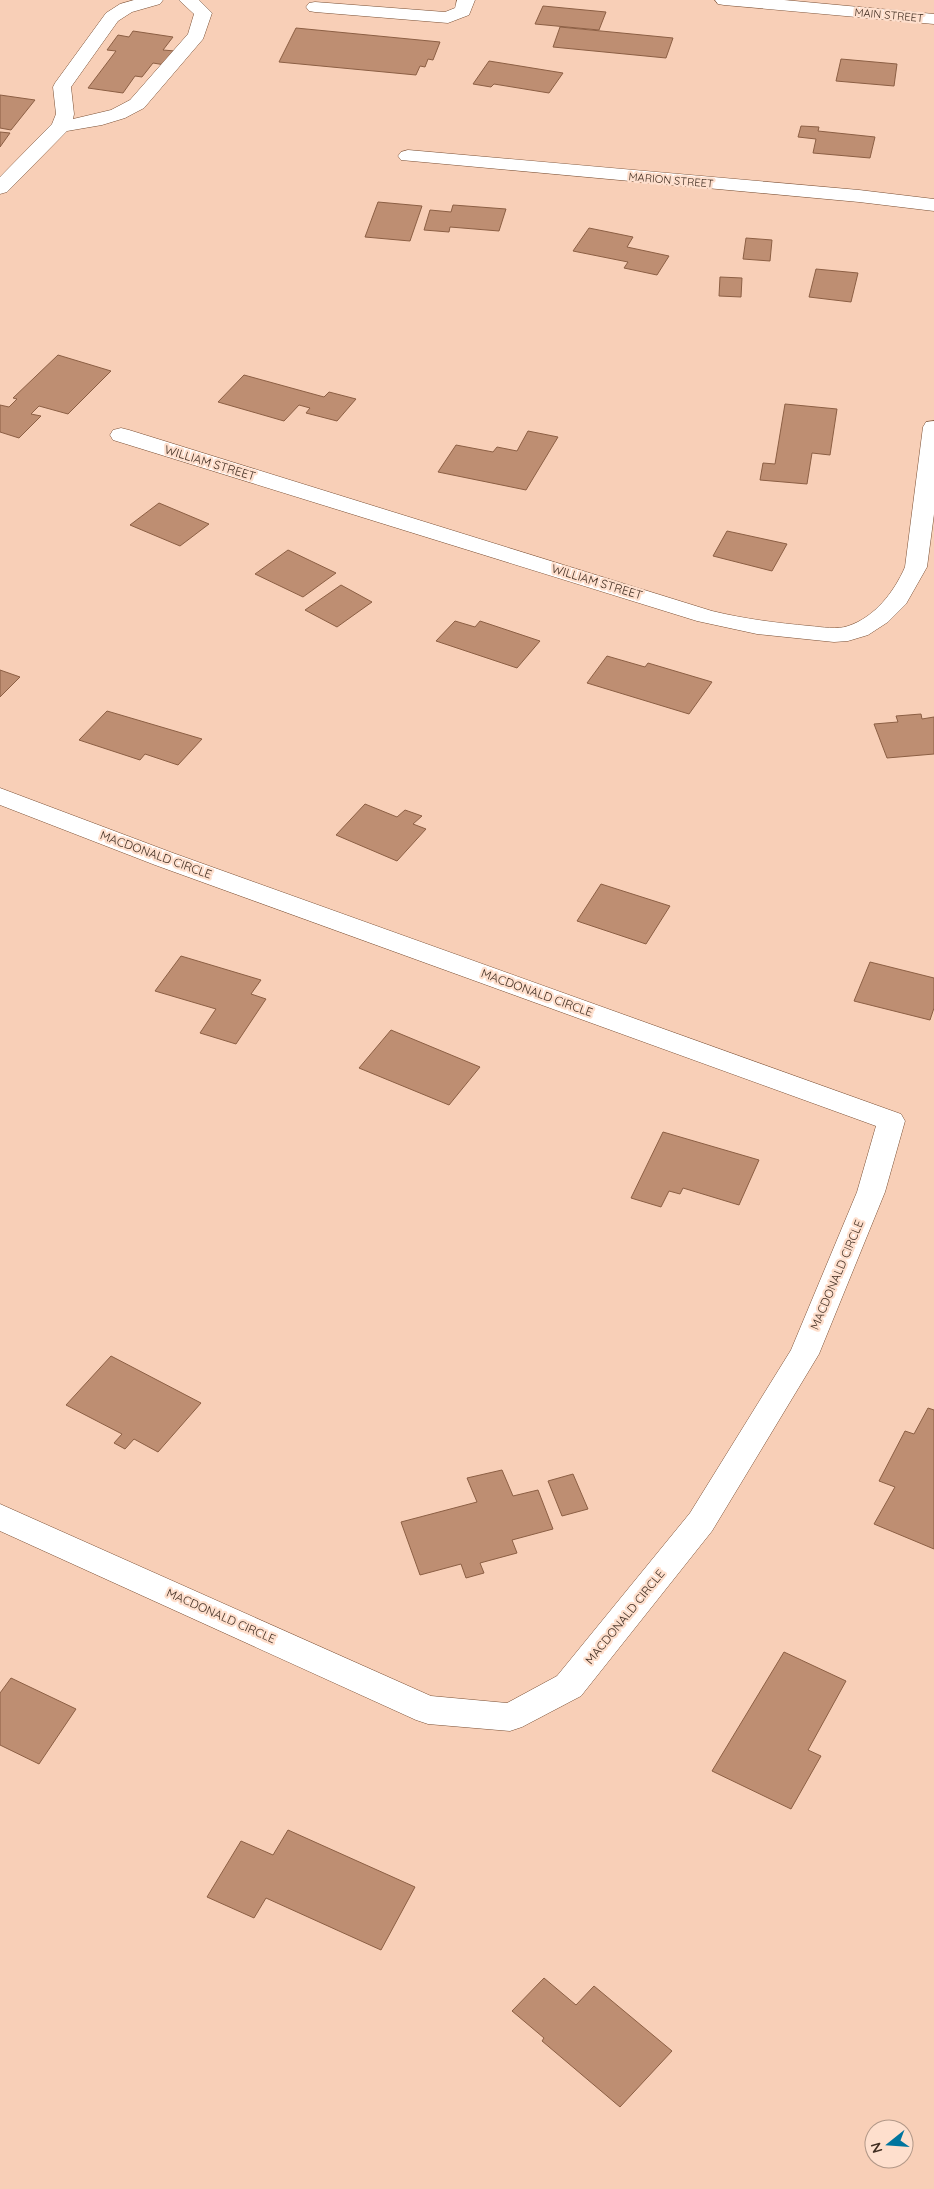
<svg xmlns="http://www.w3.org/2000/svg" width="934" height="2189" viewBox="0 0 934 2189" font-family="Quicksand,sans-serif">
<rect width="100%" height="100%" fill="#f8cfb7"/>
<!-- building -->
<path fill="#be8e72" stroke="#8c5f44" d="M543,6L606,12L599,30L535,24Z
M560,27L673,38L666,58L553,47Z
M296,28L440,42L433,60L428,59L425,67L420,66L416,75L279,62Z
M133,31L173,37L163,50L175,51L165,65L153,63L142,77L135,76L123,93L88,88L116,51L107,50L118,35L129,37Z
M841,59L897,64L894,86L836,81Z
M489,61L563,73L549,93L494,84L491,87L473,84Z
M0,95L35,100L11,130L0,128Z
M801,126L819,127L818,131L875,137L870,158L813,153L816,139L798,137Z
M0,132L10,133L0,147Z
M378,202L422,206L410,241L365,237Z
M453,205L506,209L499,231L450,227L449,232L424,230L430,210L451,212Z
M589,228L633,237L627,247L669,256L657,275L624,268L628,262L573,251Z
M746,238L772,240L770,261L743,259Z
M816,269L858,273L851,302L809,297Z
M720,277L742,278L741,297L719,296Z
M58,355L111,371L68,414L39,406L31,414L41,416L19,438L0,432V405L9,407L17,399L13,398Z
M244,375L324,397L329,392L356,399L337,421L306,413L310,408L299,405L284,421L218,402Z
M785,404L837,409L830,455L812,453L807,484L760,480L763,463L775,464Z
M528,431L558,437L526,490L438,472L456,445L493,452L497,447L517,451Z
M159,503L209,524L180,546L130,525Z
M727,531L787,544L772,571L713,556Z
M288,550L336,573L303,597L255,574Z
M341,585L372,602L337,627L305,610Z
M455,621L475,627L480,621L540,641L517,668L436,641Z
M607,656L645,667L648,663L712,682L689,714L587,683Z
M0,670L20,677L0,697Z
M107,711L202,739L178,765L145,754L140,760L79,740Z
M921,714L922,719L934,717V754L887,758L874,724L898,722L896,716Z
M365,804L397,817L405,810L422,816L413,824L426,829L397,861L336,835Z
M601,884L670,906L646,944L577,921Z
M181,956L261,980L251,994L266,999L236,1044L200,1033L216,1009L155,991Z
M870,962L934,978V1008L930,1020L854,1001Z
M391,1030L480,1067L449,1105L359,1068Z
M663,1132L759,1160L739,1205L683,1188L680,1194L669,1191L661,1207L631,1198Z
M111,1356L201,1403L158,1452L134,1439L125,1449L114,1443L122,1434L66,1405Z
M928,1408L934,1410V1549L874,1524L895,1487L879,1481L905,1431L914,1434Z
M502,1470L513,1496L538,1490L553,1529L512,1540L517,1553L480,1563L484,1573L466,1578L461,1564L420,1575L401,1522L477,1502L467,1478Z
M573,1474L588,1509L562,1516L548,1481Z
M784,1652L846,1681L808,1750L821,1756L791,1809L712,1771Z
M11,1678L76,1709L39,1764L0,1745V1693Z
M288,1830L415,1887L381,1950L266,1898L254,1918L207,1897L241,1841L273,1855Z
M544,1978L576,2005L594,1986L672,2051L620,2107L542,2041L544,2038L512,2011Z"/>
<g fill="none" stroke-linecap="round" stroke-linejoin="round">
<!-- service casing -->
<g stroke="#7a4f34" stroke-width="1">
<path id="service" d="M134,0H163L160,4L132,12L118,21L71,87L74,114L73,119L111,110L130,100L188,34L194,14L179,0H199L212,13L203,39L144,108L125,118L102,125L67,131L7,192L0,194V177L52,124L56,114L53,87L55,83L106,13L120,4Z
M457,0H475L469,15L448,23L315,12L309,11L306,7L309,3L315,2L445,12L455,8Z"/>
</g>
<!-- minor casing -->
<g stroke="#7a4f34" stroke-width="1">
<path id="minor" d="M408,150L859,190L934,199V211L859,202L401,160L398,156L401,152Z
M934,421V514L927,567L906,604L888,622L868,635L848,641L834,642L757,634L697,621L113,440L110,435L113,430L121,428L129,430L712,611C745,619 777,623 810,626C822,627 837,630 848,626C875,617 894,592 905,567L923,427L926,422Z
M0,788L173,853L901,1114L905,1121L885,1192L819,1354L712,1531L581,1696L522,1727L510,1731L428,1724L416,1720L0,1531V1504L431,1696L507,1703L557,1676L690,1513L791,1350L857,1192L876,1126L155,865L0,805Z"/>
</g>
<!-- secondary casing -->
<g stroke="#7a4f34" stroke-width="1">
<path id="secondary" d="M715,0H784L934,14V24L724,5L718,4Z"/>
</g>
<!-- service -->
<use href="#service" fill="#fff" fill-rule="evenodd"/>
<!-- minor -->
<use href="#minor" fill="#fff" fill-rule="evenodd"/>
<!-- secondary -->
<use href="#secondary" fill="#fff" fill-rule="evenodd"/>
</g>
<g text-anchor="middle" stroke-width="4.5" stroke-linejoin="round" paint-order="stroke">
<!-- far-street labels -->
<g font-size="11" fill="#402d21" stroke="#fedfcd">
<text transform="translate(889 15) rotate(5)" y="4">MAIN STREET</text>
<text transform="translate(671 180) rotate(5)" y="4">MARION STREET</text>
</g>
<!-- street labels -->
<g font-size="12" fill="#402d21" stroke="#fedfcd">
<text transform="translate(210 463) rotate(17)" y="4">WILLIAM STREET</text>
<text transform="translate(597 582) rotate(17)" y="4">WILLIAM STREET</text>
<text transform="translate(156 855) rotate(20)" y="4">MACDONALD CIRCLE</text>
<text transform="translate(537 993) rotate(20)" y="4">MACDONALD CIRCLE</text>
<text transform="translate(837 1275) rotate(-67)" y="4">MACDONALD CIRCLE</text>
<text transform="translate(221 1616) rotate(24)" y="4">MACDONALD CIRCLE</text>
<text transform="translate(625 1617) rotate(-51)" y="4">MACDONALD CIRCLE</text>
</g>
</g>
<!-- north arrow -->
<g transform="translate(889 2144) rotate(253)"><circle r="24" fill="#fedfcd" stroke="#b29888"/>
<path d="M0-4L9 19L0 12L-9 19Z" fill="#00759e"/>
<text y="-8" font-size="14" font-weight="bold" text-anchor="middle" fill="#402d21">N</text>
</g>
</svg>
